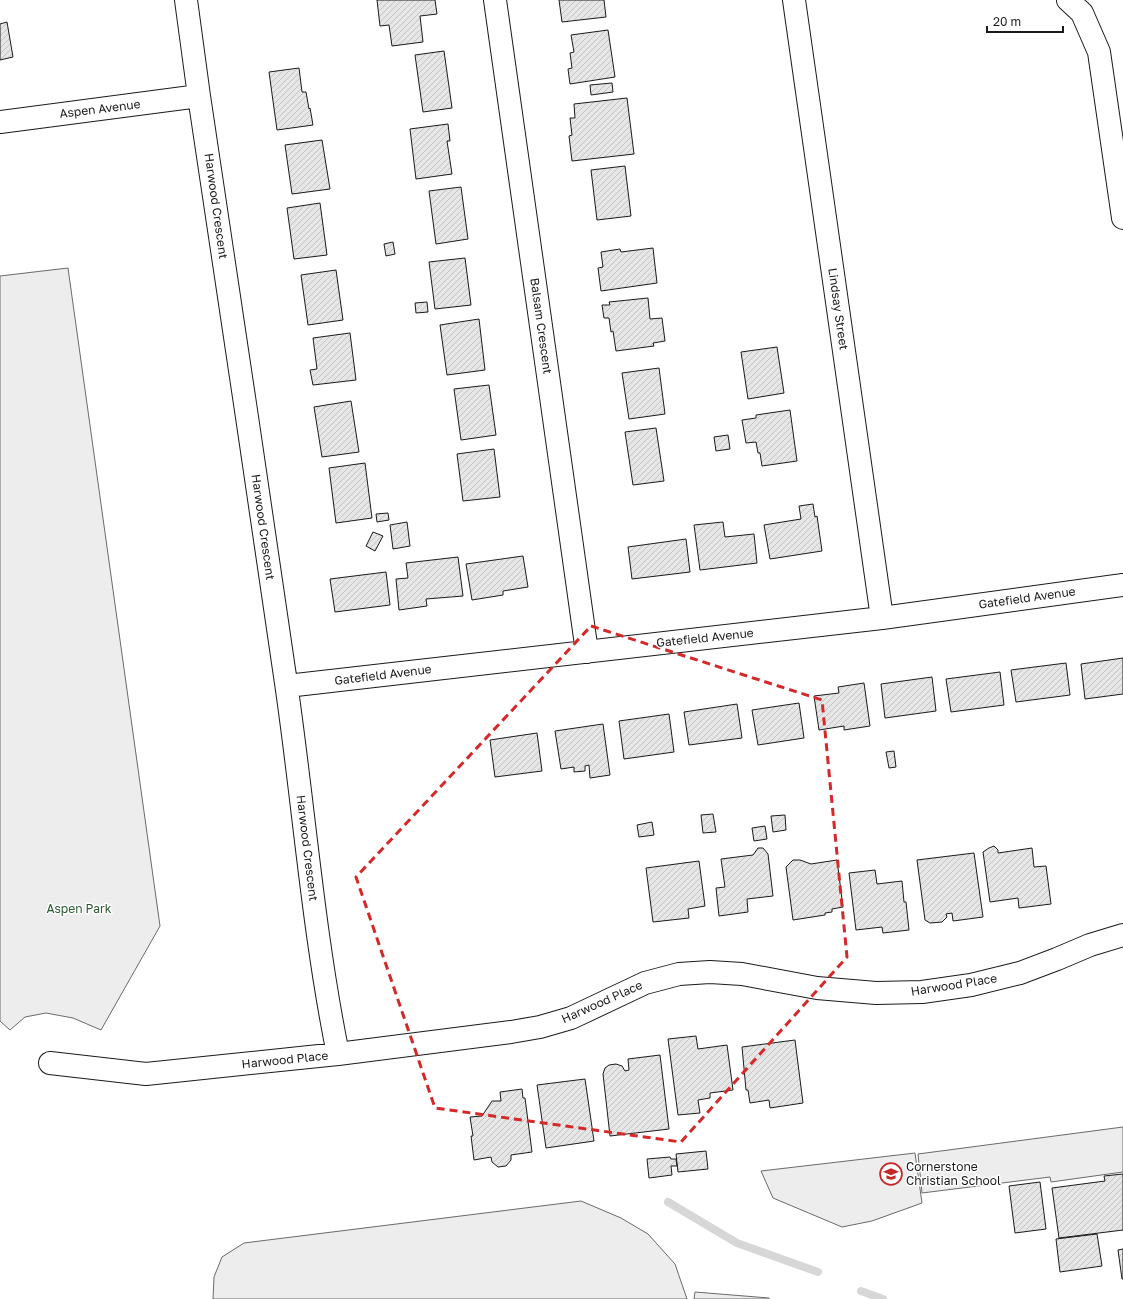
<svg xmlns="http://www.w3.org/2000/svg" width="1123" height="1299" viewBox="0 0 1123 1299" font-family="'Golos Text',sans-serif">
<defs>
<pattern id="building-hatch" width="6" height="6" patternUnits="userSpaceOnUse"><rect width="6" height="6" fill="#e6e6e6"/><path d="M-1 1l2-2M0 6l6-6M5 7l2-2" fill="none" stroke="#c5c5c5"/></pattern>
</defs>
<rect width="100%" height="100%" fill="#fff"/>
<!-- built -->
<path fill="#ededed" stroke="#6a6a6a" d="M68,268L160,926L101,1030L73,1018L46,1013L25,1017L10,1030L0,1021V276Z
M1123,1127V1172L1051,1182L1050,1177L922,1193L918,1154Z
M915,1153L922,1203L872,1221L842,1227L773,1198L761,1171Z
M581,1201L621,1218L648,1234L675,1264L687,1299H213L214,1277L222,1257L244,1243Z
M695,1292L769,1298V1299H694Z"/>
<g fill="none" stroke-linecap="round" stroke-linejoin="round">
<!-- stream -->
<path stroke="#d7d7d7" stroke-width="8" d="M668,1202L737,1243L818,1272
M861,1291L883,1299"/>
</g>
<!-- building -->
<path fill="url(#building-hatch)" stroke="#1a1a1a" d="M377,0H435L437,14L420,16L423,42L392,46L389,25L380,26Z
M559,0H604L606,17L562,22Z
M7,22L13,57L0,60V24Z
M608,30L615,77L570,84L568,69L572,68L570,53L574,52L571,35Z
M444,51L452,108L423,112L415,55Z
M299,68L302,92H306L309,109L310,108L313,125L277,130L269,72Z
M612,83L613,92L591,95L590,85Z
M627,98L634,154L572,161L569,136L572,135L570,118H575L574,104Z
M448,124L450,141H447L452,174L416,179L410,129Z
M322,140L330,189L292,194L285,145Z
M625,166L631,216L597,220L591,170Z
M461,187L468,239L436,244L429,191Z
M320,203L327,255L294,259L287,208Z
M393,242L395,254L386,256L384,244Z
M653,248L657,283L601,291L598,268L603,267L601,252L620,249L621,252Z
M465,258L471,305L435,309L429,262Z
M336,270L343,320L308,325L301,275Z
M648,298L650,319L662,318L665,341L653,343L654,346L616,351L613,331L611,332L609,318H604L602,305H610L609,302Z
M427,302L428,312L416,313L415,303Z
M479,319L485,370L447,375L440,325Z
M350,333L356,380L313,385L310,370L317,369L313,338Z
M777,347L784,393L748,399L741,352Z
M659,368L665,414L629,419L622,373Z
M489,385L496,435L461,440L454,389Z
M351,401L359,452L322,457L314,407Z
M790,410L797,461L762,466L760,453H758L756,442L746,443L742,420L756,418V415Z
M656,428L664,481L633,485L625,432Z
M728,435L730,449L716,451L714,437Z
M494,449L500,497L463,501L457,454Z
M365,463L372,518L336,523L329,468Z
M813,504L815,517L817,516L822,551L770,559L764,525L801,519L799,506Z
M388,513L389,520L377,522L376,514Z
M407,522L410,546L393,549L390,525Z
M723,522L725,537L754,534L757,563L700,570L694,525Z
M373,532L383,536L375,551L366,546Z
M686,539L690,572L632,579L628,547Z
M523,556L528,587L503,591V595L472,600L466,564Z
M458,557L463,596L426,599L427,606L399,610L396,579L408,578L406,563Z
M386,572L390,605L335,612L330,579Z
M1123,658V694L1085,699L1081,664Z
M1066,663L1070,695L1016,702L1011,670Z
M1000,672L1004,705L951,712L946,679Z
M932,677L936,711L885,718L881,684Z
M864,683L870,726L844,730V726L819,730L814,696L839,693L838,687Z
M799,703L804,738L758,745L752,710Z
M737,704L742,738L689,745L684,712Z
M669,714L674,752L624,759L619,721Z
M603,724L610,775L590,778L589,765L585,766V771L574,772V767L561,769L555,731Z
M537,733L542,771L495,777L490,740Z
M894,751L896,767L889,768L886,752Z
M713,814L716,832L703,833L701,815Z
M785,815L786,830L773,832L771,816Z
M652,822L654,835L639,837L637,825Z
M765,826L767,839L754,841L752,828Z
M994,846L998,850V853L1032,848L1034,867L1046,866L1051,904L1019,908L1018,898L990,902L983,852L989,848Z
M758,848H763L768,854L773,896L747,899L748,912L719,916L716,888L725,887L721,859L753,855Z
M974,853L983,917L953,921L952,913L946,914L947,917L942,922L930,923L925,920L917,860Z
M793,860H800L811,864L837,860L843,907L832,909V912L825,913V915L793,920L786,867Z
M699,861L705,906L688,909L689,918L653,922L646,868Z
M875,870L877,884L902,881L904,902H906L909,930L883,933L882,927L856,930L849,873Z
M696,1036L698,1049L727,1045L733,1090L710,1093V1098L698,1100L700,1113L678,1115L668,1039Z
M795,1040L803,1103L770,1108L769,1100L750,1103L748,1090H746L742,1047Z
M660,1055L669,1129L610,1136L603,1074L605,1068L609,1065L616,1064L622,1066L625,1071L629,1070L628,1059Z
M585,1079L594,1141L546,1148L537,1085Z
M522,1089L523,1098H525L532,1152L511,1155V1160L506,1166L498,1167L492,1162L491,1157L474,1160L471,1136H473L470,1117L482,1116L492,1101H501L500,1092Z
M706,1151L708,1169L678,1172L676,1154Z
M670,1157L671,1159H676L677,1166H671L672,1175L649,1178L647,1159Z
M1123,1174V1230L1059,1238L1052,1188L1105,1181L1104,1176Z
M1040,1182L1046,1229L1015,1233L1009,1186Z
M1097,1234L1102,1266L1060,1272L1056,1239Z
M1123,1249V1279H1122L1118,1250Z"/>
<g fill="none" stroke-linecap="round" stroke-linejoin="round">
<!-- minor casing -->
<g stroke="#1a1a1a" stroke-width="24">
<path id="minor" d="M186,0L199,96C228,292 258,487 286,683C304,807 313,931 338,1054
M495,0L587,652
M794,0L882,618
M1068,0L1082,13L1099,52L1123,218
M0,122L199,96
M287,686L882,618L1123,585
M50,1063L146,1074L338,1054L511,1032L540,1027L571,1018L645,983L679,974L710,972L742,974L817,988L876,993L922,992L971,985L1020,973L1057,959L1090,945L1123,935"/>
</g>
<!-- minor -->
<use href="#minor" stroke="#fff" stroke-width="22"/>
</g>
<!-- marked area -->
<path fill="none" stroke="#d62828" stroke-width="3" stroke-dasharray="8 5" stroke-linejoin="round" d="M591,626L822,700L847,957L681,1142L435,1108L356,877Z"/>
<!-- icons -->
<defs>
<g id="school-ring" transform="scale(1.15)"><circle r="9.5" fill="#fff" stroke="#c62828" stroke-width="1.5"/><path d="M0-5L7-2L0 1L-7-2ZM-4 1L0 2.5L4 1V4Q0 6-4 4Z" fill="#c62828"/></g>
</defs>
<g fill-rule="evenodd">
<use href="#school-ring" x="891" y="1174"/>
</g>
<g text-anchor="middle" stroke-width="3" stroke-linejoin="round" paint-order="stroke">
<!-- street labels -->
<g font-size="12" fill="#1a1a1a" stroke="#fff">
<text transform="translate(100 109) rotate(-7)" y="4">Aspen Avenue</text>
<text transform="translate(216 206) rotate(82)" y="4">Harwood Crescent</text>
<text transform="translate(838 309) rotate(82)" y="4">Lindsay Street</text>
<text transform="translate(541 326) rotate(82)" y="4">Balsam Crescent</text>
<text transform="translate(263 527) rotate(82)" y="4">Harwood Crescent</text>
<text transform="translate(1027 598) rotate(-8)" y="4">Gatefield Avenue</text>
<text transform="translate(705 638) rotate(-6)" y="4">Gatefield Avenue</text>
<text transform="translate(383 675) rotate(-7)" y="4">Gatefield Avenue</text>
<text transform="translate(307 848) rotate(83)" y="4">Harwood Crescent</text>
<text transform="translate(954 985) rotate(-9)" y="4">Harwood Place</text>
<text transform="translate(602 1002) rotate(-24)" y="4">Harwood Place</text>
<text transform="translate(285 1060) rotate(-6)" y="4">Harwood Place</text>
</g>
<!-- park labels -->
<g font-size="12" fill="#2b5a34" stroke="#fff">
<text x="79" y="913">Aspen Park</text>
</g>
<!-- poi labels -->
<g font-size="12" fill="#1a1a1a" stroke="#fff" text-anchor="start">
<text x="906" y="1171">Cornerstone<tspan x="906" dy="14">Christian School</tspan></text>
</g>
</g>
<!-- scale -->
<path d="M987 26v6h76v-6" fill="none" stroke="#1a1a1a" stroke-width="2"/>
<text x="993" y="26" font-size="12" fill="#1a1a1a" stroke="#ffffff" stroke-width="3" paint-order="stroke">20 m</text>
</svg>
